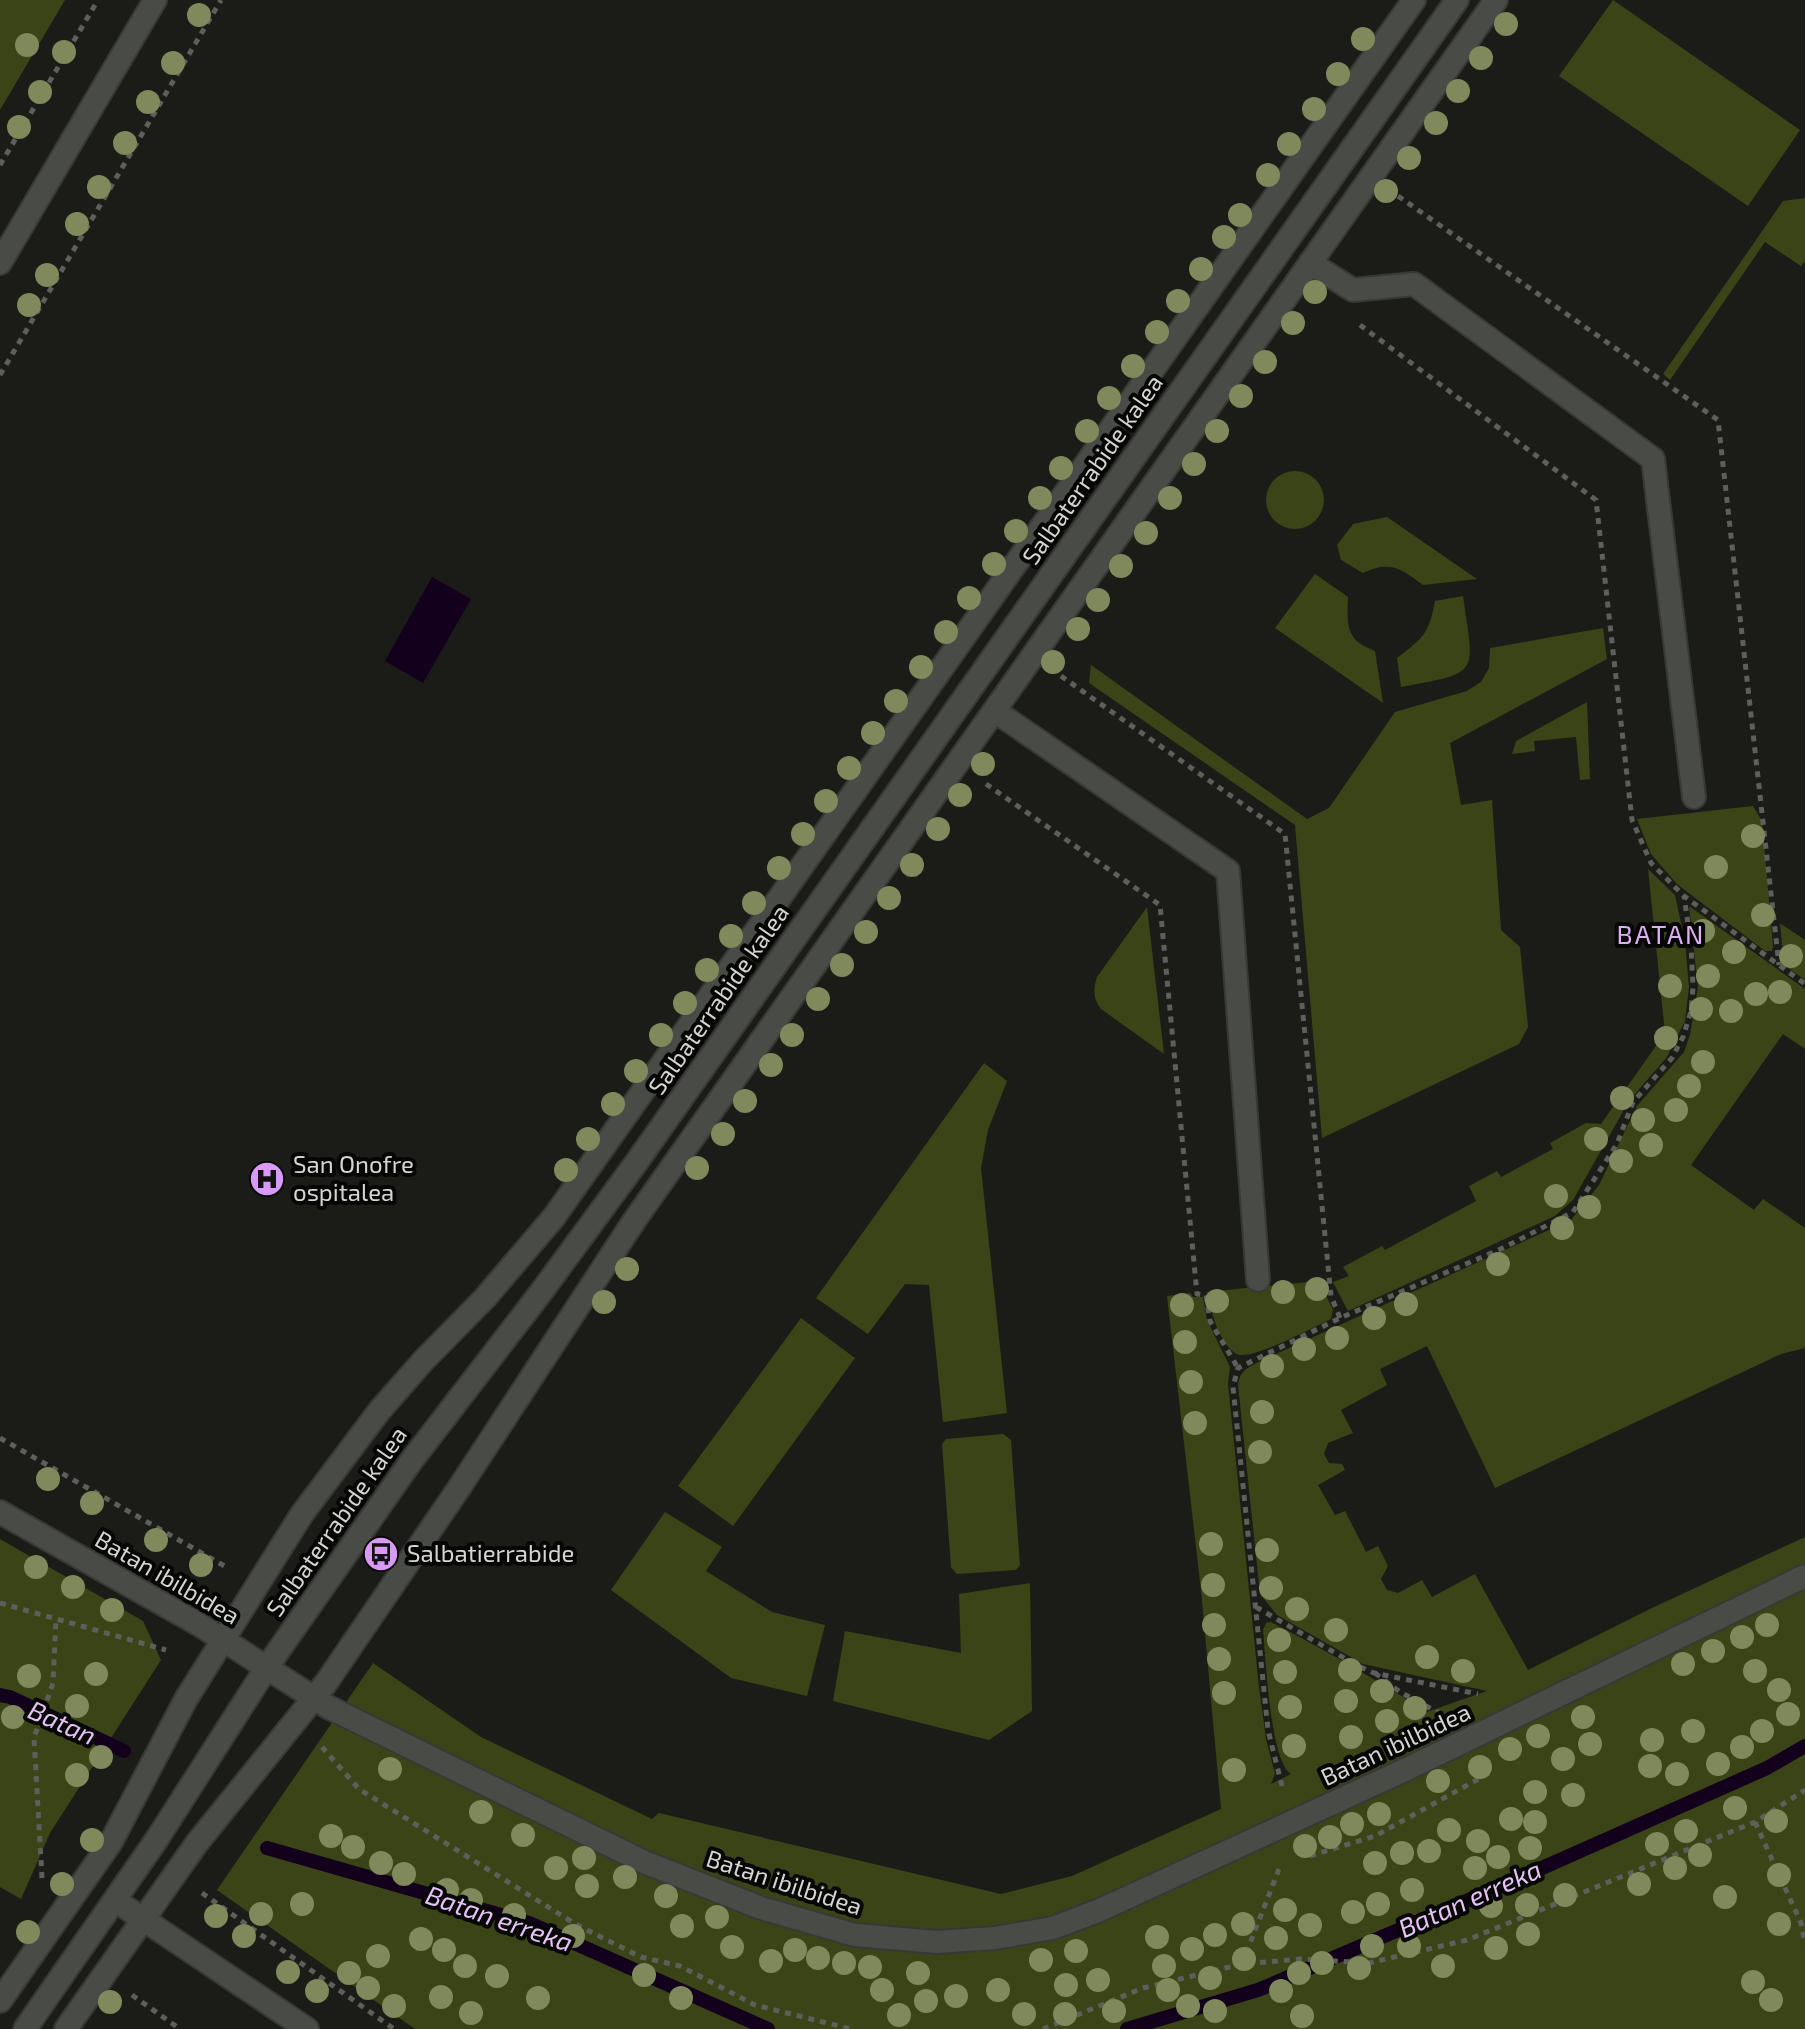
<svg xmlns="http://www.w3.org/2000/svg" width="1805" height="2029" viewBox="0 0 1805 2029" font-family="'Exo 2',sans-serif">
<rect width="100%" height="100%" fill="#1b1c18"/>
<!-- green -->
<path fill="#3b4416" d="M0,0H65L0,110Z
M1613,0L1800,130L1748,206L1559,76Z
M1805,198V261L1801,266L1765,242L1670,380L1663,374L1783,201Z
M1266 500a29 29 0 1 1 58 0a29 29 0 1 1-58 0Z
M1387,517L1477,579L1423,585C1401,569 1391,560 1363,573L1341,560L1337,545L1353,524Z
M1315,574L1348,597C1347,625 1345,640 1375,651L1383,703L1275,628Z
M1463,596C1474,675 1482,672 1401,687L1397,658C1423,638 1429,634 1435,601Z
M1603,628L1607,659L1450,743L1461,805L1492,800L1501,930L1520,947L1528,1027L1519,1044L1322,1138L1295,825L1089,683L1091,665L1307,819L1329,808L1395,712L1467,691L1481,682L1489,668L1490,648Z
M1587,702L1590,779L1580,780L1576,737L1534,741L1535,751L1512,754L1516,741Z
M1753,806L1762,821L1773,946L1772,951H1765L1677,884L1651,854L1637,819Z
M1648,869L1675,895L1685,942L1689,987L1685,1021L1667,1057L1629,1101L1573,1200L1555,1216L1348,1311L1333,1282L1349,1276L1343,1267L1382,1246L1385,1250L1476,1201L1469,1186L1497,1171L1501,1177L1553,1149L1550,1143L1586,1123L1601,1124L1665,1033Z
M1689,906L1805,989V1049L1783,1034L1691,1165L1754,1210L1763,1199L1805,1228V1348L1781,1354L1495,1488L1427,1346L1380,1369L1387,1385L1341,1410L1353,1433L1328,1443L1324,1454L1329,1463L1342,1464L1345,1470L1318,1485L1335,1515L1345,1511L1366,1552L1378,1546L1388,1566L1381,1579L1387,1590L1398,1593L1422,1580L1432,1597L1475,1574L1528,1670L1652,1608L1805,1537V2029H415L217,1890L373,1663L481,1737L652,1819L659,1813L1001,1894L1072,1876L1221,1809L1201,1590L1167,1296L1190,1293L1193,1297H1203L1207,1320L1230,1367L1228,1384L1259,1687L1266,1739L1275,1774L1271,1784L1291,1774C1270,1761 1266,1659 1263,1630L1266,1623L1271,1622C1322,1648 1371,1677 1419,1707L1421,1714L1487,1691L1363,1664L1277,1615L1260,1594L1238,1385C1240,1368 1253,1365 1267,1358L1571,1220L1599,1185L1637,1106L1684,1052L1690,1035L1698,987Z
M1147,907L1164,1054L1101,1009C1093,998 1093,990 1097,977Z
M1780,923L1805,940V980L1784,965Z
M984,1063L1007,1081L988,1130L981,1168L1007,1413L943,1422L929,1285L905,1284L868,1334L816,1298Z
M1319,1281L1333,1310L1331,1319C1314,1327 1251,1361 1237,1354C1220,1346 1210,1309 1207,1292Z
M801,1318L855,1358L733,1526L678,1486Z
M1003,1434L1011,1440L1020,1565L1016,1570L957,1574L951,1567L942,1444L946,1439Z
M665,1512L722,1547L706,1571L772,1612L825,1625L807,1696L731,1678L611,1590Z
M0,1539L143,1621L161,1660L50,1833L21,1899L0,1887Z
M1030,1583L1032,1711L989,1740L833,1701L845,1631L961,1653L959,1594Z"/>
<!-- water -->
<path fill="#12001c" d="M432,577L471,599L423,683L385,661Z"/>
<g fill="none" stroke-linecap="round" stroke-linejoin="round">
<!-- stream -->
<path stroke="#12001c" stroke-width="14" d="M0,1695L10,1697L124,1751
M267,1848L529,1923L768,2029
M1127,2029L1258,1990L1506,1884L1767,1768L1805,1746"/>
<!-- service casing -->
<g stroke="#383936" stroke-width="26">
<path id="service" d="M25,2029L157,1839L267,1667L412,1460L542,1291L636,1163L1457,0"/>
</g>
<!-- minor casing -->
<g stroke="#383936" stroke-width="26">
<path id="minor" d="M0,263L155,0
M1310,263L1353,290L1414,284L1653,459L1694,797
M995,711L1228,871L1258,1280
M0,1512L200,1625L328,1707L644,1862L761,1908L855,1935L937,1942L995,1938L1053,1928L1100,1910L1407,1769L1805,1576
M116,1901L307,2029"/>
</g>
<!-- tertiary casing -->
<g stroke="#383936" stroke-width="26">
<path id="tertiary" d="M0,2001L111,1842L186,1699L302,1514L380,1410L424,1360L485,1298L554,1217L1414,0
M66,2029L197,1843L326,1683L459,1488L634,1221L1496,0"/>
</g>
<!-- path -->
<path stroke="#5e5f5b" stroke-width="5" stroke-dasharray="6 6" stroke-linecap="butt" d="M0,165L98,0
M1398,196L1718,420L1779,965
M1360,325L1596,500L1632,820L1651,863L1684,896L1805,984
M0,375L221,0
M1061,676L1285,834L1331,1296L1340,1318
M986,784L1160,905L1197,1294L1206,1295L1210,1321L1238,1368
M0,1438L228,1568
M0,1603L166,1650
M1256,1607L1356,1665L1374,1673L1478,1694
M1375,1673L1400,1692L1441,1714
M322,1747L359,1789L577,1925L641,1957L680,1966L755,2005L851,2029
M1282,1786L1268,1730L1233,1387L1238,1368L1340,1318L1501,1249L1573,1212L1617,1144L1633,1102L1672,1058L1683,1037L1691,1011L1693,987L1691,945L1684,896
M1755,1822L1801,1923L1805,1944
M1310,1856L1375,1836L1493,1771
M42,1878L34,1738L53,1683L56,1619
M202,1893L394,2029
M1242,1964L1279,1869
M132,1995L180,2029
M1043,2029L1143,1988L1242,1964L1300,1959L1369,1963L1467,1940L1755,1822L1805,1790"/>
<!-- service -->
<use href="#service" stroke="#494b46" stroke-width="22"/>
<!-- minor -->
<use href="#minor" stroke="#494b46" stroke-width="22"/>
<!-- tertiary -->
<use href="#tertiary" stroke="#494b46" stroke-width="22"/>
</g>
<!-- trees -->
<g fill="#7f895b">
<circle cx="199" cy="15" r="12"/>
<circle cx="1506" cy="24" r="12"/>
<circle cx="1363" cy="39" r="12"/>
<circle cx="27" cy="45" r="12"/>
<circle cx="64" cy="52" r="12"/>
<circle cx="1481" cy="58" r="12"/>
<circle cx="173" cy="63" r="12"/>
<circle cx="1338" cy="74" r="12"/>
<circle cx="1458" cy="91" r="12"/>
<circle cx="40" cy="92" r="12"/>
<circle cx="148" cy="102" r="12"/>
<circle cx="1314" cy="109" r="12"/>
<circle cx="1436" cy="123" r="12"/>
<circle cx="19" cy="127" r="12"/>
<circle cx="125" cy="143" r="12"/>
<circle cx="1289" cy="144" r="12"/>
<circle cx="1409" cy="158" r="12"/>
<circle cx="1268" cy="175" r="12"/>
<circle cx="99" cy="187" r="12"/>
<circle cx="1386" cy="191" r="12"/>
<circle cx="1240" cy="215" r="12"/>
<circle cx="77" cy="224" r="12"/>
<circle cx="1224" cy="237" r="12"/>
<circle cx="1201" cy="269" r="12"/>
<circle cx="47" cy="275" r="12"/>
<circle cx="1315" cy="292" r="12"/>
<circle cx="1178" cy="301" r="12"/>
<circle cx="29" cy="305" r="12"/>
<circle cx="1293" cy="323" r="12"/>
<circle cx="1157" cy="332" r="12"/>
<circle cx="1265" cy="362" r="12"/>
<circle cx="1133" cy="366" r="12"/>
<circle cx="1241" cy="396" r="12"/>
<circle cx="1109" cy="398" r="12"/>
<circle cx="1087" cy="431" r="12"/>
<circle cx="1217" cy="431" r="12"/>
<circle cx="1194" cy="464" r="12"/>
<circle cx="1061" cy="468" r="12"/>
<circle cx="1040" cy="498" r="12"/>
<circle cx="1170" cy="498" r="12"/>
<circle cx="1016" cy="531" r="12"/>
<circle cx="1146" cy="533" r="12"/>
<circle cx="994" cy="564" r="12"/>
<circle cx="1121" cy="566" r="12"/>
<circle cx="969" cy="598" r="12"/>
<circle cx="1098" cy="600" r="12"/>
<circle cx="1078" cy="629" r="12"/>
<circle cx="946" cy="632" r="12"/>
<circle cx="1053" cy="662" r="12"/>
<circle cx="921" cy="667" r="12"/>
<circle cx="896" cy="701" r="12"/>
<circle cx="873" cy="733" r="12"/>
<circle cx="983" cy="764" r="12"/>
<circle cx="849" cy="768" r="12"/>
<circle cx="960" cy="795" r="12"/>
<circle cx="826" cy="801" r="12"/>
<circle cx="938" cy="829" r="12"/>
<circle cx="803" cy="834" r="12"/>
<circle cx="1753" cy="836" r="12"/>
<circle cx="912" cy="865" r="12"/>
<circle cx="1716" cy="867" r="12"/>
<circle cx="779" cy="868" r="12"/>
<circle cx="889" cy="898" r="12"/>
<circle cx="754" cy="903" r="12"/>
<circle cx="1763" cy="915" r="12"/>
<circle cx="1703" cy="931" r="12"/>
<circle cx="866" cy="932" r="12"/>
<circle cx="731" cy="936" r="12"/>
<circle cx="1734" cy="952" r="12"/>
<circle cx="1791" cy="956" r="12"/>
<circle cx="842" cy="965" r="12"/>
<circle cx="707" cy="970" r="12"/>
<circle cx="1708" cy="976" r="12"/>
<circle cx="1670" cy="986" r="12"/>
<circle cx="1780" cy="992" r="12"/>
<circle cx="1756" cy="994" r="12"/>
<circle cx="818" cy="999" r="12"/>
<circle cx="685" cy="1003" r="12"/>
<circle cx="1701" cy="1009" r="12"/>
<circle cx="1731" cy="1011" r="12"/>
<circle cx="661" cy="1035" r="12"/>
<circle cx="792" cy="1035" r="12"/>
<circle cx="1666" cy="1038" r="12"/>
<circle cx="1703" cy="1062" r="12"/>
<circle cx="771" cy="1065" r="12"/>
<circle cx="636" cy="1071" r="12"/>
<circle cx="1689" cy="1086" r="12"/>
<circle cx="1622" cy="1098" r="12"/>
<circle cx="745" cy="1101" r="12"/>
<circle cx="613" cy="1104" r="12"/>
<circle cx="1676" cy="1110" r="12"/>
<circle cx="1643" cy="1120" r="12"/>
<circle cx="723" cy="1134" r="12"/>
<circle cx="588" cy="1139" r="12"/>
<circle cx="1596" cy="1139" r="12"/>
<circle cx="1651" cy="1145" r="12"/>
<circle cx="1621" cy="1161" r="12"/>
<circle cx="697" cy="1168" r="12"/>
<circle cx="566" cy="1170" r="12"/>
<circle cx="1556" cy="1196" r="12"/>
<circle cx="1589" cy="1207" r="12"/>
<circle cx="1562" cy="1228" r="12"/>
<circle cx="1498" cy="1264" r="12"/>
<circle cx="627" cy="1269" r="12"/>
<circle cx="1317" cy="1289" r="12"/>
<circle cx="1283" cy="1292" r="12"/>
<circle cx="1217" cy="1301" r="12"/>
<circle cx="604" cy="1302" r="12"/>
<circle cx="1406" cy="1304" r="12"/>
<circle cx="1182" cy="1305" r="12"/>
<circle cx="1374" cy="1318" r="12"/>
<circle cx="1337" cy="1338" r="12"/>
<circle cx="1185" cy="1342" r="12"/>
<circle cx="1304" cy="1349" r="12"/>
<circle cx="1272" cy="1366" r="12"/>
<circle cx="1191" cy="1382" r="12"/>
<circle cx="1262" cy="1412" r="12"/>
<circle cx="1195" cy="1423" r="12"/>
<circle cx="1260" cy="1452" r="12"/>
<circle cx="48" cy="1479" r="12"/>
<circle cx="92" cy="1503" r="12"/>
<circle cx="156" cy="1540" r="12"/>
<circle cx="1211" cy="1544" r="12"/>
<circle cx="1267" cy="1550" r="12"/>
<circle cx="201" cy="1565" r="12"/>
<circle cx="36" cy="1567" r="12"/>
<circle cx="1213" cy="1585" r="12"/>
<circle cx="73" cy="1587" r="12"/>
<circle cx="1271" cy="1588" r="12"/>
<circle cx="1297" cy="1609" r="12"/>
<circle cx="112" cy="1610" r="12"/>
<circle cx="1214" cy="1625" r="12"/>
<circle cx="1767" cy="1625" r="12"/>
<circle cx="1336" cy="1630" r="12"/>
<circle cx="1742" cy="1637" r="12"/>
<circle cx="1279" cy="1640" r="12"/>
<circle cx="1713" cy="1651" r="12"/>
<circle cx="1427" cy="1657" r="12"/>
<circle cx="1219" cy="1659" r="12"/>
<circle cx="1683" cy="1664" r="12"/>
<circle cx="1350" cy="1670" r="12"/>
<circle cx="1463" cy="1671" r="12"/>
<circle cx="1755" cy="1671" r="12"/>
<circle cx="1285" cy="1672" r="12"/>
<circle cx="96" cy="1674" r="12"/>
<circle cx="29" cy="1676" r="12"/>
<circle cx="1779" cy="1690" r="12"/>
<circle cx="1382" cy="1691" r="12"/>
<circle cx="1224" cy="1693" r="12"/>
<circle cx="1346" cy="1701" r="12"/>
<circle cx="77" cy="1706" r="12"/>
<circle cx="1290" cy="1707" r="12"/>
<circle cx="1415" cy="1708" r="12"/>
<circle cx="1788" cy="1714" r="12"/>
<circle cx="13" cy="1717" r="12"/>
<circle cx="1583" cy="1717" r="12"/>
<circle cx="1387" cy="1721" r="12"/>
<circle cx="1693" cy="1731" r="12"/>
<circle cx="1762" cy="1731" r="12"/>
<circle cx="1538" cy="1736" r="12"/>
<circle cx="1351" cy="1737" r="12"/>
<circle cx="1652" cy="1740" r="12"/>
<circle cx="1590" cy="1744" r="12"/>
<circle cx="1294" cy="1746" r="12"/>
<circle cx="1742" cy="1747" r="12"/>
<circle cx="1510" cy="1749" r="12"/>
<circle cx="101" cy="1757" r="12"/>
<circle cx="1563" cy="1759" r="12"/>
<circle cx="1718" cy="1764" r="12"/>
<circle cx="1650" cy="1766" r="12"/>
<circle cx="1480" cy="1767" r="12"/>
<circle cx="390" cy="1769" r="12"/>
<circle cx="1234" cy="1770" r="12"/>
<circle cx="1677" cy="1774" r="12"/>
<circle cx="77" cy="1775" r="12"/>
<circle cx="1438" cy="1781" r="12"/>
<circle cx="1535" cy="1792" r="12"/>
<circle cx="1573" cy="1795" r="12"/>
<circle cx="1735" cy="1808" r="12"/>
<circle cx="481" cy="1812" r="12"/>
<circle cx="1379" cy="1814" r="12"/>
<circle cx="1511" cy="1819" r="12"/>
<circle cx="1776" cy="1821" r="12"/>
<circle cx="1535" cy="1822" r="12"/>
<circle cx="1352" cy="1824" r="12"/>
<circle cx="1449" cy="1830" r="12"/>
<circle cx="1686" cy="1831" r="12"/>
<circle cx="523" cy="1835" r="12"/>
<circle cx="331" cy="1836" r="12"/>
<circle cx="1330" cy="1837" r="12"/>
<circle cx="92" cy="1840" r="12"/>
<circle cx="1478" cy="1841" r="12"/>
<circle cx="1657" cy="1844" r="12"/>
<circle cx="1305" cy="1846" r="12"/>
<circle cx="353" cy="1847" r="12"/>
<circle cx="1530" cy="1848" r="12"/>
<circle cx="1429" cy="1851" r="12"/>
<circle cx="1402" cy="1853" r="12"/>
<circle cx="1700" cy="1855" r="12"/>
<circle cx="1498" cy="1857" r="12"/>
<circle cx="584" cy="1858" r="12"/>
<circle cx="381" cy="1863" r="12"/>
<circle cx="1375" cy="1863" r="12"/>
<circle cx="556" cy="1868" r="12"/>
<circle cx="1475" cy="1868" r="12"/>
<circle cx="1675" cy="1868" r="12"/>
<circle cx="404" cy="1874" r="12"/>
<circle cx="1779" cy="1875" r="12"/>
<circle cx="625" cy="1877" r="12"/>
<circle cx="62" cy="1884" r="12"/>
<circle cx="1639" cy="1884" r="12"/>
<circle cx="587" cy="1886" r="12"/>
<circle cx="447" cy="1890" r="12"/>
<circle cx="1412" cy="1890" r="12"/>
<circle cx="1565" cy="1895" r="12"/>
<circle cx="666" cy="1896" r="12"/>
<circle cx="1725" cy="1897" r="12"/>
<circle cx="471" cy="1900" r="12"/>
<circle cx="302" cy="1904" r="12"/>
<circle cx="1378" cy="1904" r="12"/>
<circle cx="1527" cy="1905" r="12"/>
<circle cx="1491" cy="1906" r="12"/>
<circle cx="1285" cy="1910" r="12"/>
<circle cx="1353" cy="1912" r="12"/>
<circle cx="261" cy="1914" r="12"/>
<circle cx="514" cy="1915" r="12"/>
<circle cx="216" cy="1916" r="12"/>
<circle cx="717" cy="1917" r="12"/>
<circle cx="1243" cy="1924" r="12"/>
<circle cx="1779" cy="1924" r="12"/>
<circle cx="1310" cy="1925" r="12"/>
<circle cx="682" cy="1926" r="12"/>
<circle cx="28" cy="1932" r="12"/>
<circle cx="1528" cy="1934" r="12"/>
<circle cx="1215" cy="1935" r="12"/>
<circle cx="244" cy="1936" r="12"/>
<circle cx="573" cy="1936" r="12"/>
<circle cx="1157" cy="1937" r="12"/>
<circle cx="1276" cy="1938" r="12"/>
<circle cx="421" cy="1939" r="12"/>
<circle cx="1372" cy="1946" r="12"/>
<circle cx="1409" cy="1946" r="12"/>
<circle cx="732" cy="1947" r="12"/>
<circle cx="1496" cy="1948" r="12"/>
<circle cx="1192" cy="1949" r="12"/>
<circle cx="444" cy="1950" r="12"/>
<circle cx="795" cy="1950" r="12"/>
<circle cx="1076" cy="1951" r="12"/>
<circle cx="378" cy="1956" r="12"/>
<circle cx="818" cy="1958" r="12"/>
<circle cx="1244" cy="1959" r="12"/>
<circle cx="1041" cy="1960" r="12"/>
<circle cx="771" cy="1961" r="12"/>
<circle cx="844" cy="1963" r="12"/>
<circle cx="1322" cy="1963" r="12"/>
<circle cx="465" cy="1966" r="12"/>
<circle cx="1164" cy="1966" r="12"/>
<circle cx="1443" cy="1966" r="12"/>
<circle cx="870" cy="1967" r="12"/>
<circle cx="1359" cy="1968" r="12"/>
<circle cx="288" cy="1972" r="12"/>
<circle cx="349" cy="1973" r="12"/>
<circle cx="918" cy="1973" r="12"/>
<circle cx="1299" cy="1973" r="12"/>
<circle cx="644" cy="1975" r="12"/>
<circle cx="497" cy="1976" r="12"/>
<circle cx="1210" cy="1978" r="12"/>
<circle cx="1098" cy="1980" r="12"/>
<circle cx="1753" cy="1982" r="12"/>
<circle cx="1066" cy="1985" r="12"/>
<circle cx="368" cy="1988" r="12"/>
<circle cx="882" cy="1990" r="12"/>
<circle cx="998" cy="1990" r="12"/>
<circle cx="1168" cy="1990" r="12"/>
<circle cx="317" cy="1991" r="12"/>
<circle cx="1281" cy="1991" r="12"/>
<circle cx="956" cy="1996" r="12"/>
<circle cx="441" cy="1997" r="12"/>
<circle cx="538" cy="1998" r="12"/>
<circle cx="681" cy="1998" r="12"/>
<circle cx="1771" cy="2000" r="12"/>
<circle cx="926" cy="2001" r="12"/>
<circle cx="110" cy="2002" r="12"/>
<circle cx="394" cy="2006" r="12"/>
<circle cx="1188" cy="2006" r="12"/>
<circle cx="1114" cy="2011" r="12"/>
<circle cx="1215" cy="2011" r="12"/>
<circle cx="471" cy="2013" r="12"/>
<circle cx="1024" cy="2014" r="12"/>
<circle cx="1065" cy="2014" r="12"/>
<circle cx="899" cy="2015" r="12"/>
<circle cx="1302" cy="2016" r="12"/>
</g>
<!-- icons -->
<defs>
<g id="hospital-disc" transform="scale(1.8)"><circle r="9.5" fill="#d99af7" stroke="#060605"/><path d="M-5-5h3v3.5h4V-5h3V5h-3V1.5h-4V5h-3Z" fill="#111"/></g>
<g id="bus-disc" transform="scale(1.8)"><circle r="9.5" fill="#d99af7" stroke="#060605"/><path d="M-5-6H5V4H4V6H2V4H-2V6H-4V4H-5ZM-3.5-4V0h7V-4ZM-3.5 1.2v1.5H-2V1.2ZM2 1.2v1.5H3.5V1.2Z" fill="#111"/></g>
</defs>
<g fill-rule="evenodd">
<use href="#hospital-disc" x="267" y="1179"/>
<use href="#bus-disc" x="381" y="1554"/>
</g>
<g text-anchor="middle" stroke-width="8" stroke-linejoin="round" paint-order="stroke">
<!-- street labels -->
<g font-size="24" fill="#d5d6d3" stroke="#060605">
<text transform="translate(1093 470) rotate(-55)" y="8">Salbaterrabide kalea</text>
<text transform="translate(719 1000) rotate(-55)" y="8">Salbaterrabide kalea</text>
<text transform="translate(337 1522) rotate(-55)" y="8">Salbaterrabide kalea</text>
<text transform="translate(167 1578) rotate(30)" y="8">Batan ibilbidea</text>
<text transform="translate(1396 1745) rotate(-25)" y="8">Batan ibilbidea</text>
<text transform="translate(784 1883) rotate(18)" y="8">Batan ibilbidea</text>
</g>
<!-- poi labels -->
<g font-size="24" fill="#d5d6d3" stroke="#060605" text-anchor="start">
<text x="293" y="1173">San Onofre<tspan x="293" dy="28">ospitalea</tspan></text>
<text x="407" y="1562">Salbatierrabide</text>
</g>
<!-- neighbourhood labels -->
<g font-size="26" letter-spacing="2" fill="#dcb0f1" stroke="#060605">
<text x="1661" y="944">BATAN</text>
</g>
<!-- water labels -->
<g font-size="26" font-style="italic" fill="#e7c2f9" stroke="#060605">
<text transform="translate(62 1723) rotate(24)" y="9">Batan</text>
<text transform="translate(1470 1899) rotate(-24)" y="9">Batan erreka</text>
<text transform="translate(499 1919) rotate(19)" y="9">Batan erreka</text>
</g>
</g>
</svg>
